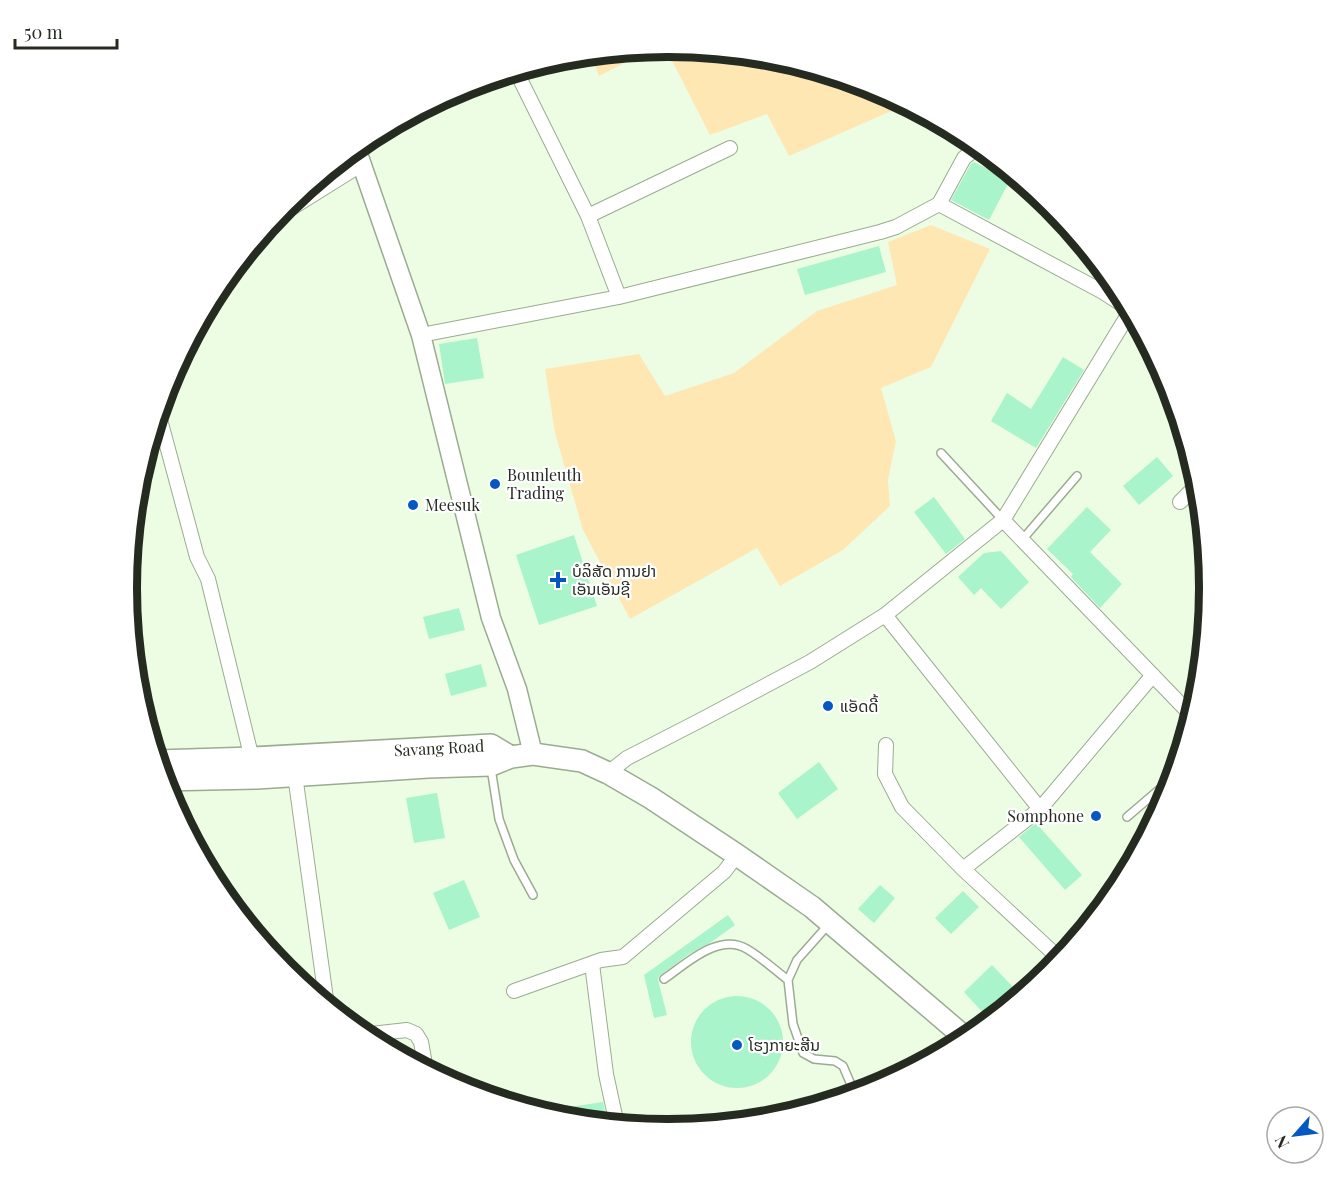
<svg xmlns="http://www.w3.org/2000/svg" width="1337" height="1177" viewBox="0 0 1337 1177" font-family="'Playfair Display','Noto Sans Lao',serif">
<rect width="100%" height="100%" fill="#ecfde3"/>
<!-- green -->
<path fill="#ffe7b4" d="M665,47L775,57L876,88L909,105L889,112L789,156L767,114L710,135Z
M654,48L599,76L590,54Z
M931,225L990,249L931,367L881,388L896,441L888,480L890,506L843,550L780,586L757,548L630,619L583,530L555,433L545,369L639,354L665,396L734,373L817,311L897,285L888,242Z"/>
<!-- building -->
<path fill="#a9f4ca" d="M974,162L1010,180L989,220L951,200L971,164Z
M879,246L886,272L805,295L797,269Z
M477,338L484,378L445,384L439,344Z
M1063,357L1084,370L1036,448L991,421L1007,393L1031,409Z
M1157,457L1173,476L1139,505L1123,486Z
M934,497L965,539L946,554L914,512Z
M1087,507L1111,530L1090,552L1122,584L1100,608L1071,577L1073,574L1047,549Z
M574,535L597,606L539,625L516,555Z
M1001,551L1029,582L1001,609L981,588L974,595L958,577L984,553Z
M459,608L465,630L429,639L423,617Z
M481,664L487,686L451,696L445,674Z
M819,762L838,789L797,819L778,793Z
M437,793L445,838L414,843L406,798Z
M1036,823L1082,875L1065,890L1019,837Z
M464,880L480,917L449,930L433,893Z
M880,885L895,898L874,923L858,909Z
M963,891L979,907L951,934L935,918Z
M728,915L735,925L710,943L689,954L659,976L658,980L667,1015L654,1018L644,975Z
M992,965L1015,989L986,1016L964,992Z
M691 1042a46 46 0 1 1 92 0a46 46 0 1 1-92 0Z
M603,1102L607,1122L597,1123L562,1120L535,1112Z"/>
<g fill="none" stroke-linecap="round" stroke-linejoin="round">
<!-- lane casing -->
<g stroke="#9bab92" stroke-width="10">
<path id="lane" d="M941,453L1003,520
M1022,540L1077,476
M491,768L499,819L514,860L533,895
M1127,817L1176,775
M829,924L797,960L788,980L793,1024L803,1053L814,1059L835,1061L843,1066L852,1087L853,1096
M664,979C686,964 719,932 747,949C762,958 775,970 788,980"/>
</g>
<!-- street casing -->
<g stroke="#9bab92" stroke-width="16">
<path id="street" d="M516,71L588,216L619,297
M939,204L964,158L979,146
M588,216L730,148
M274,219L362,164
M1103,292L1111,277
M421,335L619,297L880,232L896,227L939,204L1103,292L1131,310
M158,412L197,557L208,579L253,763
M1180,502L1200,482
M1003,520L1193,717
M885,615L1040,809
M886,745L885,774L902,807L963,869L1061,960
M608,773L627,758L699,721L810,662L885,615L1003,520L1131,310
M295,775L327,1006
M963,869L1040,809L1153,675
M592,964L606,1074L617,1125
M514,991L601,960L623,957L724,872L737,855
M362,1035L407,1030L416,1034L421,1042L426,1070"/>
</g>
<!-- secondary casing -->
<g stroke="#9bab92" stroke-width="21">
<path id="secondary" d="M356,148L421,335L491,618L517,689L533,754"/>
</g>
<!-- primary casing -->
<g stroke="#9bab92" stroke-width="24">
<path id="primary" d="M157,761L252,758L491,745L511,757
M163,780L257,778L428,767L491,765L511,757L533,754L582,761L608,773L651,798L737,855L812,907L968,1040"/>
</g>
<!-- lane -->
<use href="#lane" stroke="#fff" stroke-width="7"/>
<!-- street -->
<use href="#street" stroke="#fff" stroke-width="14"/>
<!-- secondary -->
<use href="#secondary" stroke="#fff" stroke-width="18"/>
<!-- primary -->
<use href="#primary" stroke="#fff" stroke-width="21"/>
</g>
<!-- markers -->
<g fill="#0558c2" stroke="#fff" stroke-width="2">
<circle cx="495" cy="484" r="6"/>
<circle cx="413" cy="505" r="6"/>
<path d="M555 571h6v6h6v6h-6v6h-6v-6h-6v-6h6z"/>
<circle cx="828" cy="706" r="6"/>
<circle cx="1096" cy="816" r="6"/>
<circle cx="737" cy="1045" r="6"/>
</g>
<g text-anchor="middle" stroke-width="4.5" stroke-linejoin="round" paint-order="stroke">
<!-- poi labels -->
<g font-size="16" fill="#252b21" stroke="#fff" text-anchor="start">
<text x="507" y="481">Bounleuth<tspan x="507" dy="18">Trading</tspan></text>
<text x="425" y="511">Meesuk</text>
<text x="572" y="577">ບໍລິສັດ ການຢາ<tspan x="572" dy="18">ເອັນເອັນຊີ</tspan></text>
<text x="840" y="712">ແອັດດີ້</text>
<text x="1084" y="822" text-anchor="end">Somphone</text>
<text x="749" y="1051">ໂຮງກາຍະສີນ</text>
</g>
<!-- street labels -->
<g font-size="16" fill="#252b21" stroke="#fff">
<text transform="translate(439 748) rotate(-3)" y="6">Savang Road</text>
</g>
</g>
<!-- crop -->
<path d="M0 0H1337V1177H0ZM137 588a531 531 0 1 1 1062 0a531 531 0 1 1-1062 0Z" fill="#fff" fill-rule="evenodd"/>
<path fill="none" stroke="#252b21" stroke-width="8" d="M137 588a531 531 0 1 1 1062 0a531 531 0 1 1-1062 0Z"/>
<!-- north arrow -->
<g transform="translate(1295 1135) rotate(242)"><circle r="28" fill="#ffffff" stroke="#a8aaa6" stroke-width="1.5"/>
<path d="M0-4.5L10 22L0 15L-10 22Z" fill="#0558c2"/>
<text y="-9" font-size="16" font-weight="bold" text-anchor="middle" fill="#252b21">N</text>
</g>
<!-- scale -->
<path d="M15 39v9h102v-9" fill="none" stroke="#252b21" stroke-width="3"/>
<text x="24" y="39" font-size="18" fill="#252b21" stroke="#ffffff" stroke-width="4.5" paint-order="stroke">50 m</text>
</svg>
